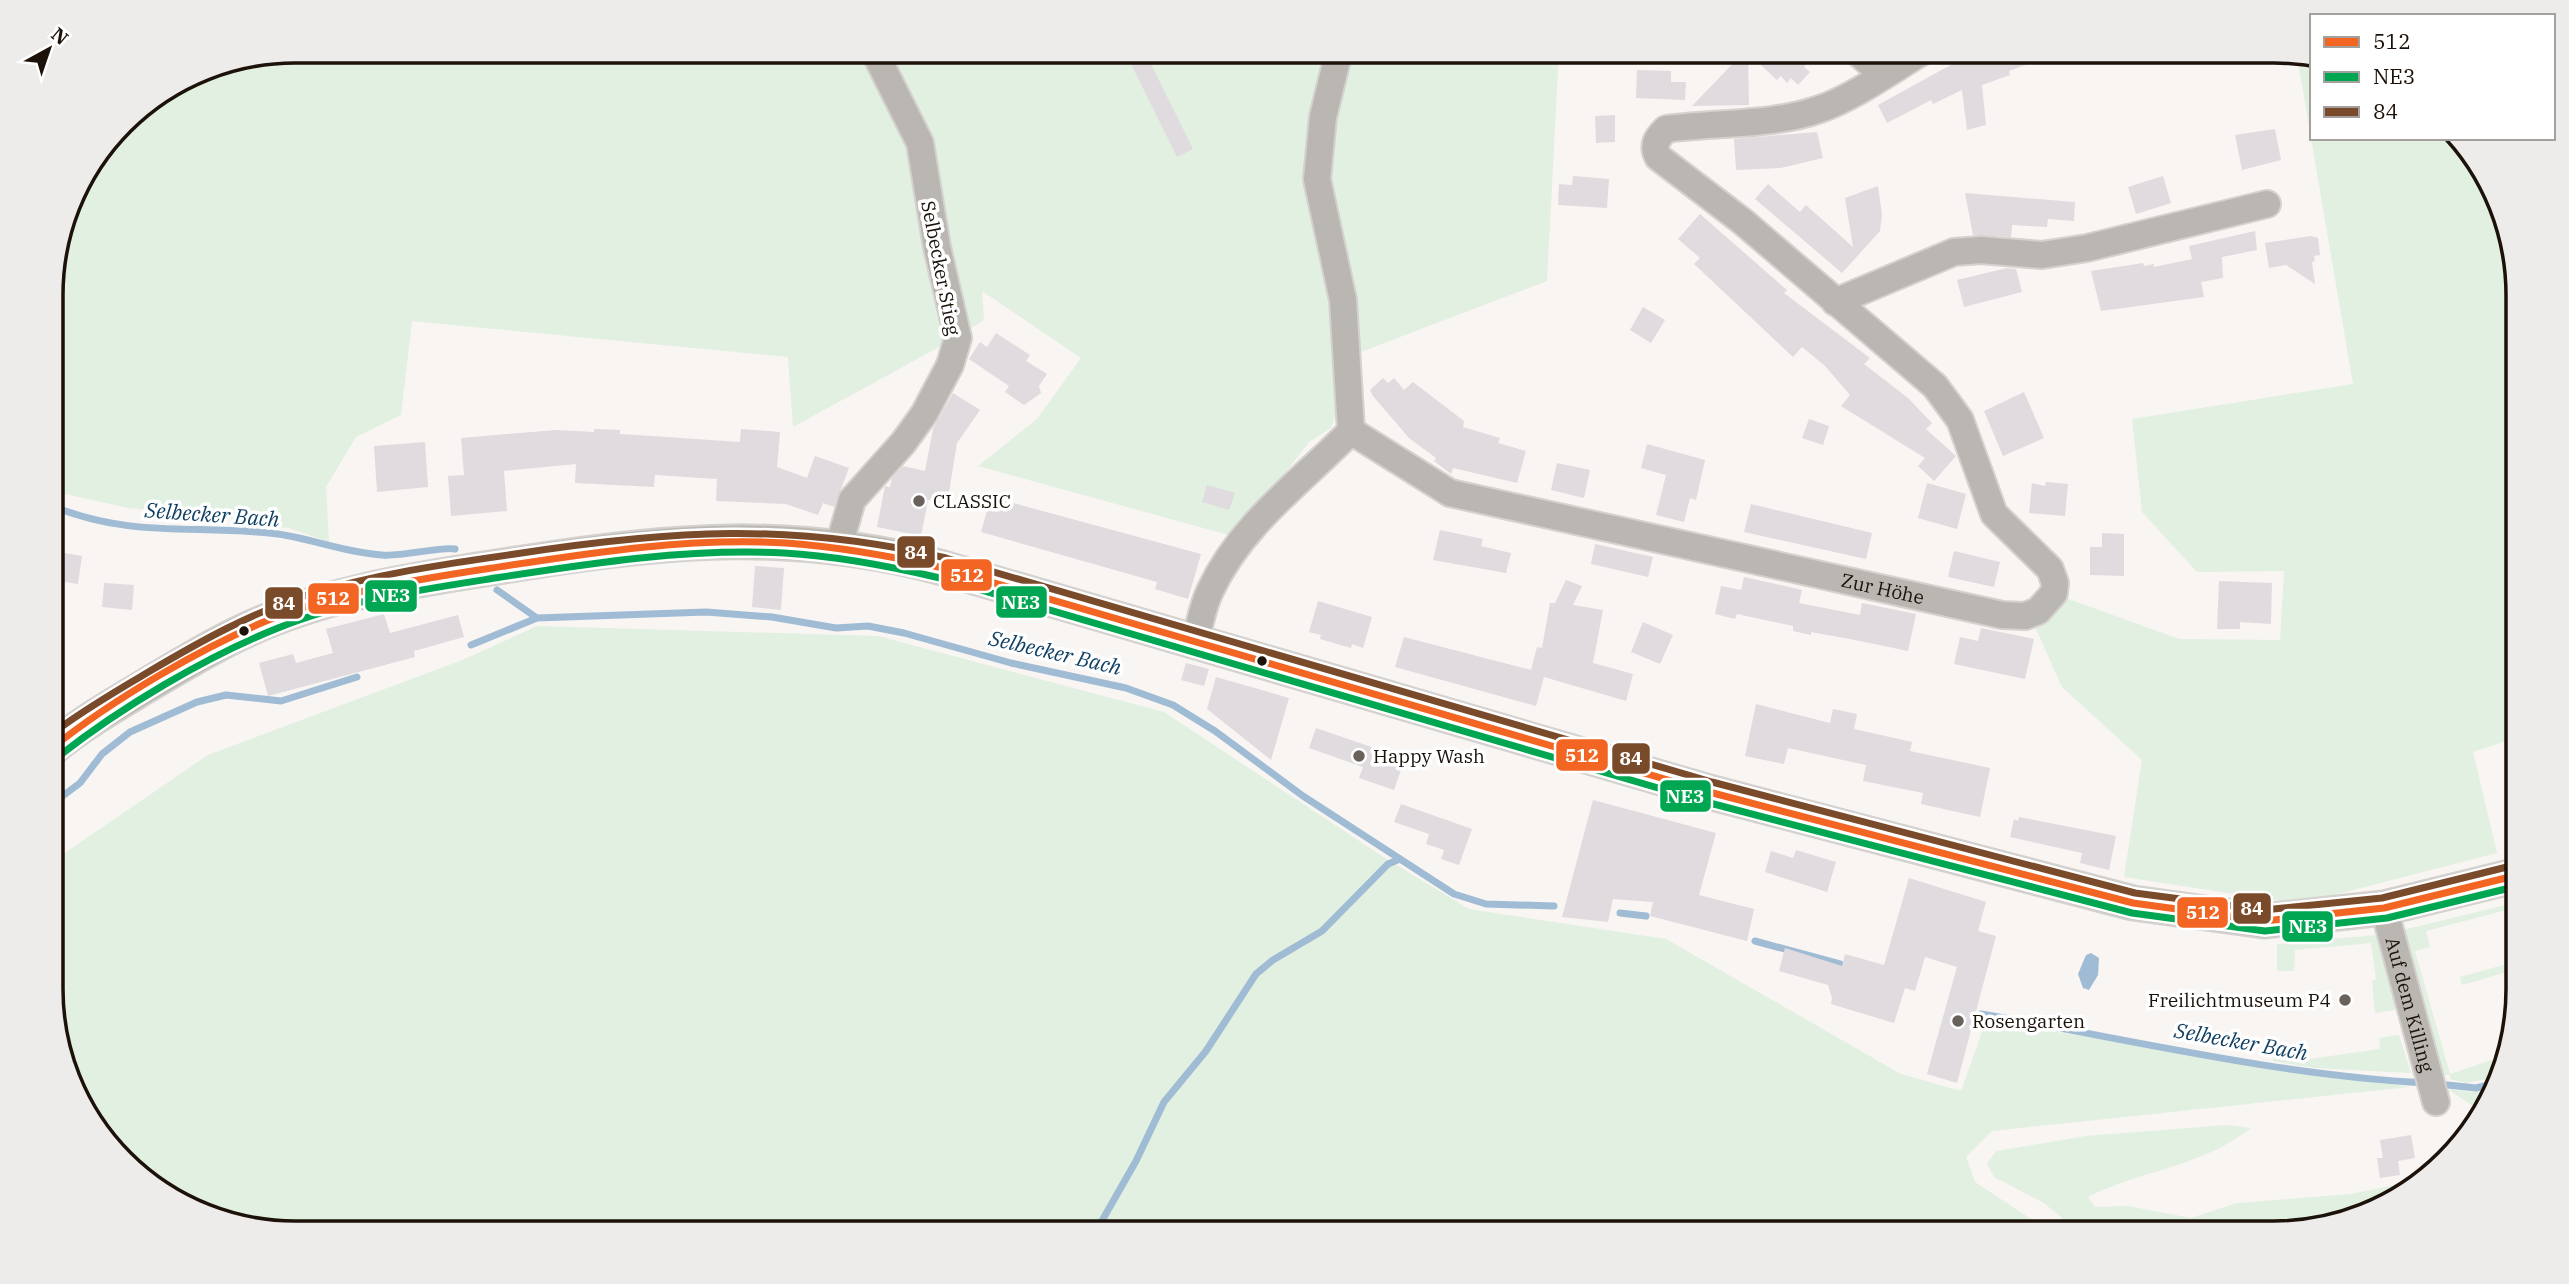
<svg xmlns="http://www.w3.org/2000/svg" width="2569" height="1284" viewBox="0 0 2569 1284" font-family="'IBM Plex Serif',serif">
<rect width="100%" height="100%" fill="#f8f5f3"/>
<!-- green -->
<path fill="#e1f0e0" d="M295,51H858L912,143L950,341L793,427L788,357L412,321L401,415L356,437L326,487L329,542L289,528L257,525L221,516L128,508L52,491L51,278L76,186L134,112L202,69Z
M879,51H1559L1547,281L1358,353L1331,428L1309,442L1236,537L978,466L1037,419L1081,358L982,291L984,320L962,334L928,145Z
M2297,56L2312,59V138H2458L2468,146L2516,263L2518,737L2473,752L2497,853L2299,904L2124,877L2142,760L2062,687L2035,627L2063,597L2179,639L2280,640L2284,571L2197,572L2142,512L2132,419L2353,384Z
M537,626L878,636L1164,712L1385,858L1469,909L1666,939L1901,1074L1961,1091L1986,1021L2410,1087L1992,1131L1966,1157L1975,1182L2049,1231L2062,1218L2044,1203L1994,1177L1987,1164L1996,1151L2086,1136L2227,1125L2251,1128C2200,1168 2143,1169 2088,1197L2095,1207L2128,1206L2191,1218L2237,1203L2351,1194L2420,1180L2410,1192L2290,1233H295L187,1208L101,1138L53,1022V861L208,755L465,659Z
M2518,902V907L2426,931L2430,947L2415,951L2450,1074L2503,1056L2498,1077L2466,1083L2450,1079V1075H2439L2399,931Z
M2377,935L2382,942L2397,1007L2395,1010L2375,1013L2372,981L2376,979L2371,943L2295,950L2294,971H2277V944Z
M2518,961V969L2462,985L2460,977Z
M2399,1035L2411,1073L2314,1068L2273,1061V1044H2293L2296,1061L2380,1049L2379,1038Z
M2496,1087L2493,1097L2481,1111L2447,1089L2471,1092Z"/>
<!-- water -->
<path fill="#a0bbd4" d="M2091,953L2099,958L2098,975L2089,990L2083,988L2078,974L2086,955Z"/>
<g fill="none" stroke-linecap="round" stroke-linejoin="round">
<!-- stream -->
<path stroke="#a0bbd4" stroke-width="7" d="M52,506C134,539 195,524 278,534C313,539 346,553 382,555C400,557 444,546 455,549
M497,590L537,618L706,612L772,617L836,628L868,626L904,633L1011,663L1126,688L1173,705L1215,731L1303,796L1454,894L1486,904L1554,906
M471,645L537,618
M52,804L80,783L102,754L130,732L197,702L226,695L281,701L357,677
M1620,913L1646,916
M1755,941L1840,964
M1981,1014C2129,1039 2276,1075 2426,1083
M2438,1084L2476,1088L2497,1083
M1095,1233L1136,1161L1164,1102L1206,1051L1256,974L1273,960L1322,931L1388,864L1400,859"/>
</g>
<!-- building -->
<path fill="#e0dbdf" d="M1745,51H1793L1807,63L1804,67L1810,72L1798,85L1791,78L1787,83L1781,76L1777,80L1748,53L1749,105L1692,106Z
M1976,51H2057L2058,53L2009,71L2010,75L1982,85L1986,125L1967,130L1962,90L1933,104L1931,100L1887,123L1878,105Z
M1146,54L1193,149L1177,157L1130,62Z
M1637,70L1671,71V82H1686L1685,100L1636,98Z
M1615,115V142L1596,143L1595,116Z
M2275,129L2281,160L2242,170L2235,135Z
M1817,132L1823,158L1781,168L1736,170L1734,139Z
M1573,176L1609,179L1607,208L1558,205L1559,184L1572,185Z
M2163,176L2171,203L2136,214L2128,187Z
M1768,184L1800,212L1806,205L1853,247L1845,198L1878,186L1882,215L1880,231L1842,273L1755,199Z
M1965,193L2075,202L2074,221L2048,219L2047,227L2012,225L2011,237L1973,235Z
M1700,214L1787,290L1784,293L1870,358L1864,364L1908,398L1932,423L1926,429L1956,456L1934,481L1918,466L1925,458L1841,406L1850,395L1825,366L1802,347L1793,357L1694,264L1700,258L1678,239Z
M2255,231L2257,250L2222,257L2223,278L2201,282L2204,297L2101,311L2091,271L2143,263L2144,266L2154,264V267L2192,259L2189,246Z
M2311,236L2318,238L2320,255L2314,256L2315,261L2312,262L2315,284L2286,265L2269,268L2265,243Z
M2007,268L2016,269L2022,292L1964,307L1957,280Z
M1643,307L1665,320L1651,343L1630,330Z
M996,333L1030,355L1026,361L1047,374L1039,386L1041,393L1024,405L1005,392L1009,386L969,359L980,342L987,347Z
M1383,378L1388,383L1394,378L1404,390L1413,382L1464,421L1463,427L1500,438L1498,443L1526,451L1517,483L1453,468L1451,474L1434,461L1436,458L1409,438L1373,396L1370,390Z
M2024,392L2044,438L2003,456L1984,411Z
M953,393L980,410L957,443L947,504L928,500L921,536L877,527L885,486L890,487L892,478L903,466L925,471L933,429Z
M1809,419L1829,426L1823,445L1802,438Z
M594,429L620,430V434L636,435L740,442L741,429L780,432L777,467L807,478L815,456L849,468L834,507L823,503L818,515L786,504L716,501L717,479L655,475L654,487L575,483L576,464L504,471L507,511L451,516L448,476L464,475L461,438L556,430L594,432Z
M425,442L428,487L377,492L374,446Z
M1647,444L1705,460L1696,500L1690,498L1684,522L1656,515L1666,475L1641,468Z
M1557,463L1590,470L1584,498L1551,490Z
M2046,482L2068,484L2065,516L2029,513L2032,483L2045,486Z
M1927,483L1966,494L1957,529L1918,518Z
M1207,485L1235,493L1229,510L1202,502Z
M991,497L1201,554L1188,599L1155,589L1157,582L981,532Z
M1751,504L1872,533L1866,559L1744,532Z
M1440,530L1483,539L1481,546L1511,553L1506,573L1433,560Z
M2102,533L2124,534V576L2090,575V547H2102Z
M1595,544L1653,557L1648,577L1591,564Z
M52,551L82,556L78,584L52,580Z
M1954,551L2000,562L1994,587L1948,577Z
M755,566L784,568L781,610L752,607Z
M1744,577L1802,590L1799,603L1860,615L1862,603L1916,614L1908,651L1855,640L1811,632V635L1793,631V626L1737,614L1735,619L1715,614L1721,586L1741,590Z
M1566,580L1582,586L1573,605L1603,610L1593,663L1633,674L1626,701L1544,677L1536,706L1395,667L1404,637L1531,670L1537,647L1542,648L1550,603H1555Z
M2219,581L2272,583L2271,624L2240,622V629H2217Z
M104,583L134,585L132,610L102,607Z
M1318,601L1372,617L1363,648L1352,644L1351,648L1320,639L1321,635L1309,632Z
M384,614L390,633L458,615L464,637L414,651L415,657L268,696L259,663L293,654L296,663L333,653L326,629Z
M1643,622L1673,635L1660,664L1631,652Z
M1981,628L2034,639L2025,679L1954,664L1960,637L1978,641Z
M1186,663L1209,669L1204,686L1181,680Z
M1216,677L1289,698L1271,760L1207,709Z
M1756,704L1830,723L1833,709L1857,714L1854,729L1912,742L1910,751L1990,768L1980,817L1921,804L1923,793L1863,781L1866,765L1788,748L1784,764L1745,756Z
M1316,728L1386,752L1383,761L1402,767L1394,790L1359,778L1363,767L1309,748Z
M1593,800L1716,833L1699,895L1754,909L1747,941L1650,916L1653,902L1613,899L1608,922L1562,917Z
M1401,804L1472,829L1459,865L1441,859L1444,850L1426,844L1429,834L1394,822Z
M2019,817L2116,836L2109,870L2080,863L2082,853L2010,837L2014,819L2018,821Z
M1796,850L1836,862L1827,892L1765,872L1771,851L1793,858Z
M1909,878L1986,902L1978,931L1996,936L1957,1083L1927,1074L1957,967L1925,957L1915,991L1905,988L1894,1023L1831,1004L1832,998L1828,985L1779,971L1785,948L1842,966L1845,954L1884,965Z
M2411,1135L2415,1158L2398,1161L2400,1175L2380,1178L2377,1158H2383L2380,1140Z"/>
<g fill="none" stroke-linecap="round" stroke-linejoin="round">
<!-- minor casing -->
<g stroke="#d4d1cf" stroke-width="30">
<g id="minor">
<path d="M1856,51L1882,74"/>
<path d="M1835,302L1954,252L1981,250L2042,255L2087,248L2267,204"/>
<path id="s1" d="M1351,431L1450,493L2002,615L2025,616L2038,611L2054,593L2055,583L2050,569L1994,514L1960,420L1935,386L1742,221L1658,157C1652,145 1657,138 1666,129C1717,122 1772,126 1820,109C1852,98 1894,69 1923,51"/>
<path d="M839,546L852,500L903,443L924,414L950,365L958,338L937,247L920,143L874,51"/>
<path d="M1195,642C1200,625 1202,607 1210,591C1241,524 1301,482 1351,431L1343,300L1317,179L1323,117L1339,51"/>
<path id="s2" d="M2384,908L2436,1102"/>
</g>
</g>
<!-- major casing -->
<g stroke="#d4d1cf" stroke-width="37">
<path id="major" d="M52,748C82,723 116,704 149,684C180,666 210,647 242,632C330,590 428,578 523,563C672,539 795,529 943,568L1709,792L2133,903L2264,921L2384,908L2518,875"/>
</g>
<!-- minor -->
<use href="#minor" stroke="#bab7b2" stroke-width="26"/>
<!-- major -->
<use href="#major" stroke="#bcbab3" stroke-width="33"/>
<!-- bus-1 casing -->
<g stroke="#fff" stroke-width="12">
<path id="bus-1" d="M52,748C112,700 205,645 276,617C345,591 419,579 492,568C589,553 688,537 786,543C840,547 891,556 943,568L1709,792L2133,903L2264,921L2384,908L2518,875"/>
</g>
<!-- bus-2 casing -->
<g stroke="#fff" stroke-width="12">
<path id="bus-2" d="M59,756C120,708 205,657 278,628C345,601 418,590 489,579C586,564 685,548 784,553C837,556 889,566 940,578L1706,802L2132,913L2265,931L2387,918L2518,886"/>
</g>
<!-- bus-3 casing -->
<g stroke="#fff" stroke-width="12">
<path id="bus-3" d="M52,734C83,710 117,691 150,671C201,641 251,613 307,595C375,574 445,564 515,554C670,530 791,522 946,558L1712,782L2135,893L2264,910L2382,898L2515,865"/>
</g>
<!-- bus-1 -->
<use href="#bus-1" stroke="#f26522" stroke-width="7"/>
<!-- bus-2 -->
<use href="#bus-2" stroke="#00a651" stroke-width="7"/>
<!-- bus-3 -->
<use href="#bus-3" stroke="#7a4b2a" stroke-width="7"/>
</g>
<!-- markers -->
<g fill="#69615c" stroke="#fff" stroke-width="2.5">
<circle cx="919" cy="501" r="7"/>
<circle cx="1359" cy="756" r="7"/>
<circle cx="2345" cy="1000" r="7"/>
<circle cx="1958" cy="1021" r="7"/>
</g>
<g fill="#1c120a" stroke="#fff" stroke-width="2.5">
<circle cx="244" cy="631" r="6"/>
<circle cx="1262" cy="661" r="6"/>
</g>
<g text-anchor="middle" stroke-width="7" stroke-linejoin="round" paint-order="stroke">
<!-- street labels -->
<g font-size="19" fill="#1c120a" stroke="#fff">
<text transform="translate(941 268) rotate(79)" y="7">Selbecker Stieg</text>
<text dy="7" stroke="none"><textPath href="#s1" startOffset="560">Zur Höhe</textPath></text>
<text dy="7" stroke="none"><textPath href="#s2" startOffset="100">Auf dem Killing</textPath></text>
</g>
<!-- poi labels -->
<g font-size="19" fill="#1c120a" stroke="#fff" text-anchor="start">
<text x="933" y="508">CLASSIC</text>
<text x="1373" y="763">Happy Wash</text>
<text x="2331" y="1007" text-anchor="end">Freilichtmuseum P4</text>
<text x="1972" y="1028">Rosengarten</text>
</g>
<!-- water labels -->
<g font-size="21" font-style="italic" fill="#104063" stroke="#fff">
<text transform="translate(212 515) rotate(4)" y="7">Selbecker Bach</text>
<text transform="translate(1055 653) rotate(13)" y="7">Selbecker Bach</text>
<text transform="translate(2241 1042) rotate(10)" y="7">Selbecker Bach</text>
</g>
</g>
<!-- crop -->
<path d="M0 0H2569V1284H0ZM295 63H2274A232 232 0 0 1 2506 295V989A232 232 0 0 1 2274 1221H295A232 232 0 0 1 63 989V295A232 232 0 0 1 295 63Z" fill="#edeceb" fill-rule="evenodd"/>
<path fill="none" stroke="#1c120a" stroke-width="3.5" d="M295 63H2274A232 232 0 0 1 2506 295V989A232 232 0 0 1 2274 1221H295A232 232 0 0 1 63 989V295A232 232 0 0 1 295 63Z"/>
<g stroke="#fff" stroke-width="2.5">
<rect x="896" y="535" width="40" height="34" rx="7" fill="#7a4b2a"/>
<rect x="940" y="558" width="53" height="34" rx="7" fill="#f26522"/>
<rect x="364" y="579" width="54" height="34" rx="7" fill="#00a651"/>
<rect x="307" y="582" width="53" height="33" rx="7" fill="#f26522"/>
<rect x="995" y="585" width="53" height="34" rx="7" fill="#00a651"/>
<rect x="264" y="586" width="40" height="34" rx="7" fill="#7a4b2a"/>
<rect x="1555" y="738" width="54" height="34" rx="7" fill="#f26522"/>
<rect x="1611" y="742" width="40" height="33" rx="7" fill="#7a4b2a"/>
<rect x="1659" y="779" width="53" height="34" rx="7" fill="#00a651"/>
<rect x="2232" y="892" width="40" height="33" rx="7" fill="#7a4b2a"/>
<rect x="2176" y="896" width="53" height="33" rx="7" fill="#f26522"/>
<rect x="2281" y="910" width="53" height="33" rx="7" fill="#00a651"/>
</g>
<g font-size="19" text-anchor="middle" font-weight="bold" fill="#fff">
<text x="916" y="559">84</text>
<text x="967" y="582">512</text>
<text x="391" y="602">NE3</text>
<text x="333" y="605">512</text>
<text x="1021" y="609">NE3</text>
<text x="284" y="610">84</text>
<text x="1582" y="762">512</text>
<text x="1631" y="765">84</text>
<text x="1685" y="803">NE3</text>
<text x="2252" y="915">84</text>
<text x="2203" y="919">512</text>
<text x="2308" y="933">NE3</text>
</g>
<!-- legend -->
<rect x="2310" y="14" width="245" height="126" fill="#ffffff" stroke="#a4a09d" stroke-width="2"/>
<rect x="2324" y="37" width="35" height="10" fill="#f26522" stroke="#a4a09d" stroke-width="2"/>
<text x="2373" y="49" font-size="21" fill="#1c120a">512</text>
<rect x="2324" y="72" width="35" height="10" fill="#00a651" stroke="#a4a09d" stroke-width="2"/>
<text x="2373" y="84" font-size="21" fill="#1c120a">NE3</text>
<rect x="2324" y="107" width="35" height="10" fill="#7a4b2a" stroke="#a4a09d" stroke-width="2"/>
<text x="2373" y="119" font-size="21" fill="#1c120a">84</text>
<!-- north arrow -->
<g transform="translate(49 49) rotate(40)" stroke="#ffffff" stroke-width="5" paint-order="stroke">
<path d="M0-5L12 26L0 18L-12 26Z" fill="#1c120a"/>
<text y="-10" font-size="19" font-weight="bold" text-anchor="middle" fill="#1c120a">N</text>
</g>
</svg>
